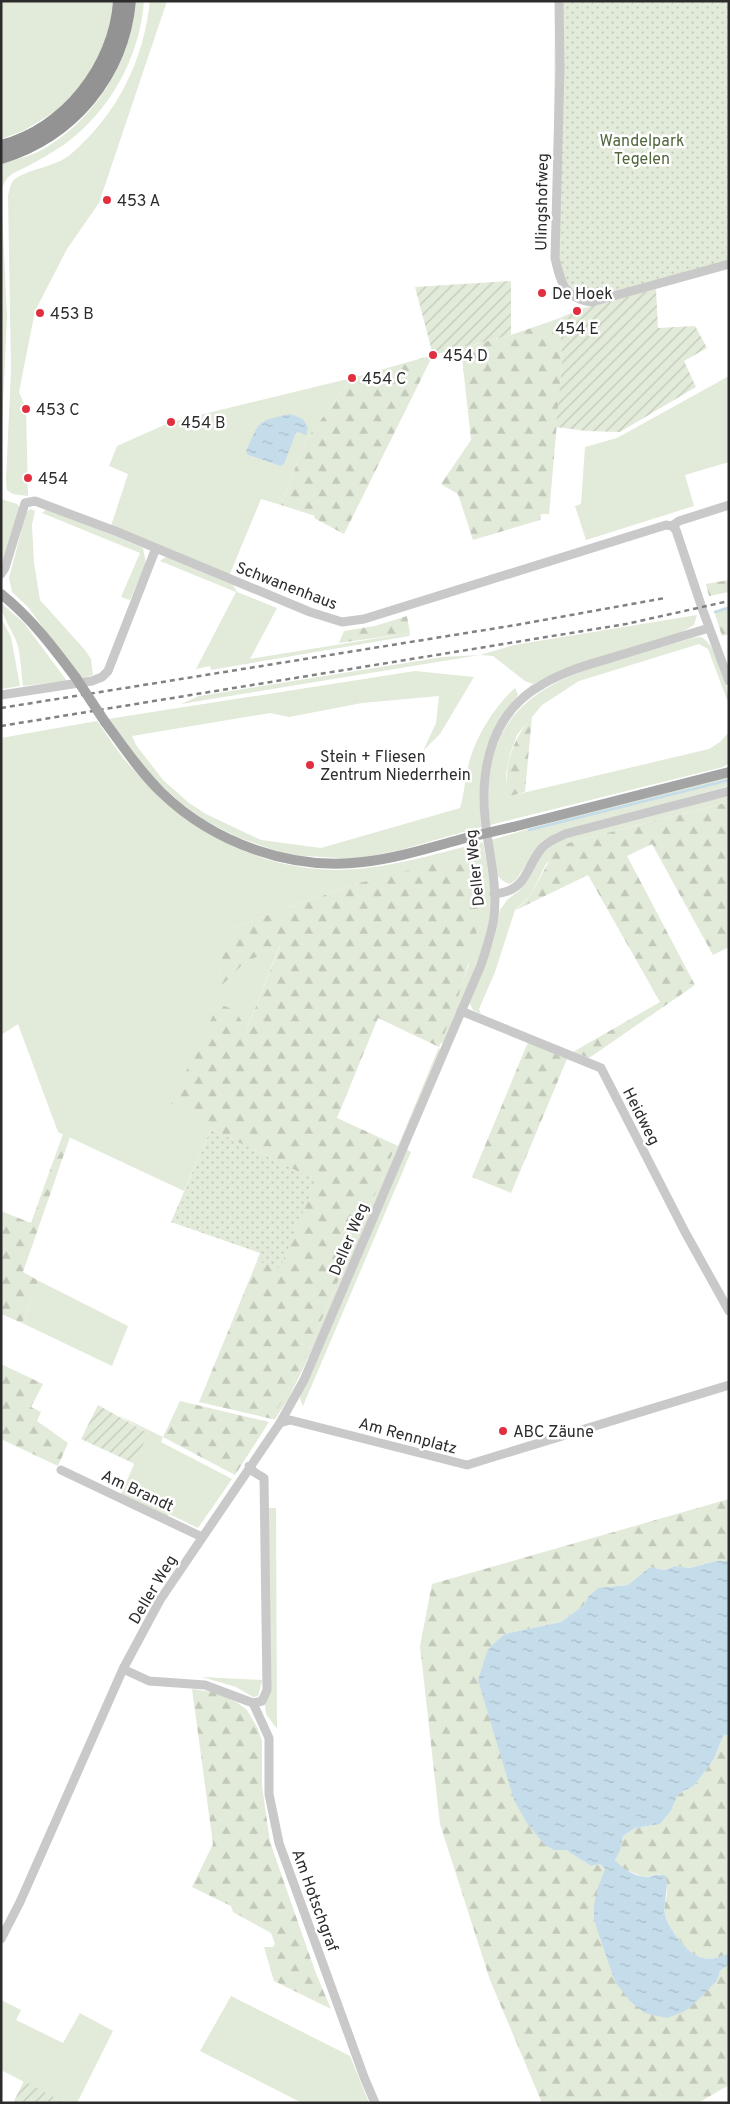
<svg xmlns="http://www.w3.org/2000/svg" width="730" height="2104" viewBox="0 0 730 2104" font-family="Overpass,sans-serif">
<defs>
<pattern id="forest-firs" width="22" height="20" patternUnits="userSpaceOnUse" patternTransform="scale(1.25)"><rect width="22" height="20" fill="#e2ead9"/><path d="M5 1l3.5 6h-7zM16 11l3.5 6h-7z" fill="#c2c9ba"/></pattern>
<pattern id="park-dots" width="8" height="8" patternUnits="userSpaceOnUse" patternTransform="scale(1.25)"><rect width="8" height="8" fill="#e2ead9"/><path d="M2 2h.1M6 6h.1" fill="none" stroke="#c2c9ba" stroke-width="1.8" stroke-linecap="round"/></pattern>
<pattern id="garden-furrows" width="10" height="10" patternUnits="userSpaceOnUse" patternTransform="scale(1.25)"><rect width="10" height="10" fill="#e2ead9"/><path d="M-1 1l2-2M0 10L10 0M9 11l2-2" fill="none" stroke="#c2c9ba"/></pattern>
<pattern id="water-ripples" width="26" height="14" patternUnits="userSpaceOnUse" patternTransform="scale(1.25)"><rect width="26" height="14" fill="#c5dcea"/><path d="M2 4q2-2 4 0t4 0M15 11q2-2 4 0t4 0" fill="none" stroke="#a9bdc9"/></pattern>
</defs>
<rect width="100%" height="100%" fill="#fff"/>
<!-- grass -->
<path fill="#e2ead9" fill-rule="evenodd" d="M1,1H113L109,36L85,81L56,111L23,131L1,139Z
M136,1H144C140,57 110,111 65,144C53,152 41,159 28,166C22,169 14,172 8,177C5,181 3,185 1,190L7,317L1,448V163C13,160 27,157 38,152C93,123 131,63 136,1Z
M150,1H167L99,203L67,249L35,311L19,392L26,409L28,496L13,494L7,490L6,481L11,370L8,196C9,191 10,185 13,181C24,169 55,168 71,154C118,113 143,62 150,1Z
M729,376V462L685,475L694,506L586,540L575,506L581,504L585,447L617,438Z
M352,378L306,440L281,505L261,499L229,576L111,526L128,474L109,466L117,446L171,422ZM307,425L295,435L280,466L248,455Z
M1,499L17,504L20,508L4,558L1,562Z
M48,508L143,548L146,563L130,600L121,597L140,553L42,513Z
M30,509L35,511L32,525L34,563L40,600L85,650L91,659L93,675L80,679L28,607L12,592L9,578L26,513Z
M166,557L233,585L237,592L277,608L250,659L410,633L409,636L211,670L210,666L196,669L236,592L160,561Z
M1,603L24,623L67,681L23,686C21,672 21,656 17,643C12,629 1,616 1,603Z
M697,615L694,625L678,634L563,669L533,684L525,681L493,656L480,655L181,704L199,696L443,657L480,655L514,645Z
M1,618L11,637L20,686L1,689Z
M701,637C718,646 729,687 729,705L708,649L699,644L579,681L542,705L517,735L510,754L506,774V797L709,749L720,742L729,732V763L723,767L490,825C473,680 585,671 693,638Z
M415,671L474,677L440,734L423,751L436,723L439,696L362,703L289,717L270,713L132,736L136,745L163,780L189,803L206,814L261,840L321,848L460,808C465,792 465,775 470,759C478,733 495,706 515,688L518,695C481,740 477,770 481,827L400,850L355,859L288,855L237,837L204,820L181,803L153,778L108,719Z
M97,721C108,736 118,753 131,767C185,827 251,868 334,870C384,870 435,854 483,842C487,866 493,891 490,915C485,954 458,1006 444,1042L440,1044L469,964L391,875L359,883L233,927L244,963L280,945L246,1031L171,1102L210,1122L211,1129L184,1191L58,1132L18,1024L1,1035V738Z
M729,777V786L558,832L542,841L516,880L510,884C490,878 494,858 491,840L566,818Z
M729,795V802L568,843L546,864L530,896L515,910L495,972L479,1009L481,1014L473,1010L469,1002L494,940L500,910L507,900L520,890L542,853L563,838Z
M439,1047L440,1052L316,1342L288,1399L275,1419H272L303,1363L396,1145L398,1146Z
M406,1149L411,1152L303,1406L300,1399L301,1391Z
M39,1281L128,1326L112,1366L22,1323Z
M118,1415L163,1437L161,1442L232,1479L198,1528L169,1514L167,1518L120,1496L148,1433Z
M267,1508H276L277,1729L266,1714L265,1706Z
M202,1677L262,1680V1681L258,1696L253,1697L236,1687Z
M231,1996L350,2056L369,2103H302L200,2051Z
M1,2000L21,2010L16,2020L63,2043L80,2013L113,2031L77,2103H65L1,2070Z"/>
<!-- forest -->
<path fill="url(#forest-firs)" d="M560,318L562,365L549,514H541L540,520L473,540L458,494L441,484L471,440L461,348L511,335Z
M433,355L344,534L314,518L315,516L281,505L306,440L352,378Z
M729,580V592L709,596L706,584Z
M729,606V634L722,636L714,611Z
M407,616L410,633L339,643L344,631L375,626Z
M532,716L525,792L506,797C506,761 510,745 532,716Z
M729,802V947L713,955L652,844L627,856L695,985L589,1058L573,1052L660,1002L588,875L516,910L530,896L553,854L568,843Z
M472,854L478,908L476,938L455,1007L439,1047L378,1018L337,1118L396,1145L303,1363L272,1419L199,1402L257,1261L280,1267L315,1180L211,1129L209,1122L171,1103L218,1005C236,1007 240,1017 246,1031L280,946L244,963L219,988C209,970 226,946 233,927L359,883Z
M528,1042L567,1059L511,1193L472,1177Z
M63,1134L70,1137L23,1272L39,1281L22,1323L1,1314V1211L31,1223Z
M1,1364L43,1384L31,1407L41,1412L37,1421L68,1443L58,1466L1,1439Z
M180,1401L269,1422L235,1475L163,1437Z
M729,1499V1561H716L690,1568L675,1566L664,1570L650,1567L628,1585L606,1587L588,1597L584,1605L561,1622L505,1634L566,1850L591,1866L600,1864L605,1870L599,1884L685,2011L710,1988L717,1981L720,1971L729,1964V2085L698,2103H542L490,1980L440,1824L420,1646L432,1584Z
M192,1689L218,1693L238,1703L247,1710L258,1729L262,1741V1786L270,1842L315,1971L331,2009L274,1981L264,1947H273L275,1944L271,1933L233,1912L231,1906L192,1887L213,1844Z
M729,1734V1953C705,1966 690,1955 676,1936C672,1930 667,1922 665,1915C662,1897 674,1894 661,1874L644,1877L621,1868L615,1860L620,1851L623,1836L635,1828L660,1824L671,1811L678,1794L694,1786L714,1759L723,1736Z"/>
<!-- park -->
<path fill="url(#park-dots)" d="M555,1H729V265L586,300L572,291L561,270H553Z
M211,1129L316,1180L280,1268L257,1261L260,1253L171,1222Z"/>
<!-- garden -->
<path fill="url(#garden-furrows)" d="M511,281V335L433,355L415,287Z
M656,289L658,328L695,326L707,348L684,361L696,387L620,432L586,431L556,427L562,365L560,318L577,310Z
M98,1405L148,1433L135,1464L81,1439Z
M24,2081L65,2103H13Z"/>
<!-- water -->
<path fill="url(#water-ripples)" d="M290,414L303,419L308,428L306,435L298,432L295,435L284,464L280,466L248,455L246,451C261,419 256,422 290,414Z
M716,1561H729V1734L723,1736L714,1759L694,1786L678,1794L671,1811L660,1824L635,1828L623,1836L620,1851L615,1860C621,1868 636,1877 646,1877C653,1876 659,1873 666,1876C669,1889 663,1902 665,1915C667,1922 672,1930 676,1936C690,1955 705,1966 729,1953V1964L720,1971L717,1981L693,2005L685,2011L667,2018L645,2013L631,2002L615,1982L594,1920V1905L599,1884L605,1869L600,1864L591,1866L566,1850H554L544,1844L527,1823L514,1800L478,1680L488,1649L505,1634L561,1622L584,1605L588,1597L598,1588L628,1585L650,1567L664,1570L675,1566L690,1568Z"/>
<g fill="none" stroke-linecap="round" stroke-linejoin="round">
<!-- stream -->
<path stroke="#c5dcea" stroke-width="2.5" d="M715,612L729,608
M529,830L729,780"/>
<!-- minor -->
<path stroke="#c9c9c9" stroke-width="9" d="M559,1L560,68L555,258C561,283 564,298 592,302L729,264
M672,526L676,530L702,608L729,681
M1,574L5,568L25,503L35,501L115,531L310,612L342,622L364,619L666,525L672,526L679,521L729,505
M1,695L92,681L102,677L108,671L156,548
M494,894C527,891 524,871 541,849C547,842 556,838 565,834L729,791
M461,1011L601,1068L685,1232L729,1311
M280,1423L290,1420L467,1465L729,1385
M249,1466L254,1472L264,1478L267,1690L262,1701L253,1703
M61,1470L202,1537
M123,1669L149,1681L205,1685L253,1703L269,1738V1794L279,1843L364,2077L375,2103
M1,1939L20,1902L123,1669L160,1600L280,1423L304,1380L481,965C486,949 492,933 494,917C498,884 488,851 485,818C480,765 493,711 543,684C565,671 590,664 614,657C646,647 677,638 709,628"/>
<!-- major -->
<path stroke="#a4a4a4" stroke-width="10" d="M1,594C31,618 53,647 76,678
M105,722C123,746 140,772 162,793C214,843 291,871 363,862C398,858 432,847 466,838
M513,827L729,772"/>
<!-- highway -->
<path stroke="#939393" stroke-width="12" d="M1,146C65,130 115,66 119,1
M1,158C73,136 123,76 130,1"/>
<!-- rail -->
<path stroke="#818181" stroke-width="2.5" stroke-dasharray="5 4" stroke-linecap="butt" d="M1,708L516,625L665,598
M1,726L626,624L729,601"/>
<!-- major-bridge -->
<path stroke="#a4a4a4" stroke-width="10" d="M76,678L105,722
M466,838L513,827"/>
</g>
<!-- markers -->
<g fill="#e22f3f" stroke="#fff" stroke-width="2">
<circle cx="107" cy="200" r="5"/>
<circle cx="542" cy="293" r="5"/>
<circle cx="577" cy="311" r="5"/>
<circle cx="40" cy="313" r="5"/>
<circle cx="433" cy="355" r="5"/>
<circle cx="352" cy="378" r="5"/>
<circle cx="26" cy="409" r="5"/>
<circle cx="171" cy="422" r="5"/>
<circle cx="28" cy="478" r="5"/>
<circle cx="310" cy="765" r="5"/>
<circle cx="503" cy="1431" r="5"/>
</g>
<g text-anchor="middle" stroke-width="5" stroke-linejoin="round" paint-order="stroke">
<!-- park labels -->
<g font-size="16" fill="#50663b" stroke="#fff">
<text x="642" y="146">Wandelpark<tspan x="642" dy="18">Tegelen</tspan></text>
</g>
<!-- poi labels -->
<g font-size="16" fill="#2c2c2c" stroke="#fff" text-anchor="start">
<text x="117" y="206">453 A</text>
<text x="552" y="299">De Hoek</text>
<text x="50" y="319">453 B</text>
<text x="577" y="334" text-anchor="middle">454 E</text>
<text x="443" y="361">454 D</text>
<text x="362" y="384">454 C</text>
<text x="36" y="415">453 C</text>
<text x="181" y="428">454 B</text>
<text x="38" y="484">454</text>
<text x="320" y="762">Stein + Fliesen<tspan x="320" dy="18">Zentrum Niederrhein</tspan></text>
<text x="513" y="1437">ABC Zäune</text>
</g>
<!-- street labels -->
<g font-size="16" fill="#2c2c2c" stroke="#fff">
<text transform="translate(541 202) rotate(-89)" y="6">Ulingshofweg</text>
<text transform="translate(287 585) rotate(21)" y="6">Schwanenhaus</text>
<text transform="translate(474 868) rotate(-96)" y="6">Deller Weg</text>
<text transform="translate(642 1116) rotate(63)" y="6">Heidweg</text>
<text transform="translate(348 1239) rotate(-67)" y="6">Deller Weg</text>
<text transform="translate(408 1435) rotate(15)" y="6">Am Rennplatz</text>
<text transform="translate(138 1490) rotate(25)" y="6">Am Brandt</text>
<text transform="translate(152 1589) rotate(-59)" y="6">Deller Weg</text>
<text transform="translate(316 1900) rotate(70)" y="6">Am Hotschgraf</text>
</g>
</g>
<!-- border -->
<rect width="730" height="2104" fill="none" stroke="#2c2c2c" stroke-width="5"/>
</svg>
